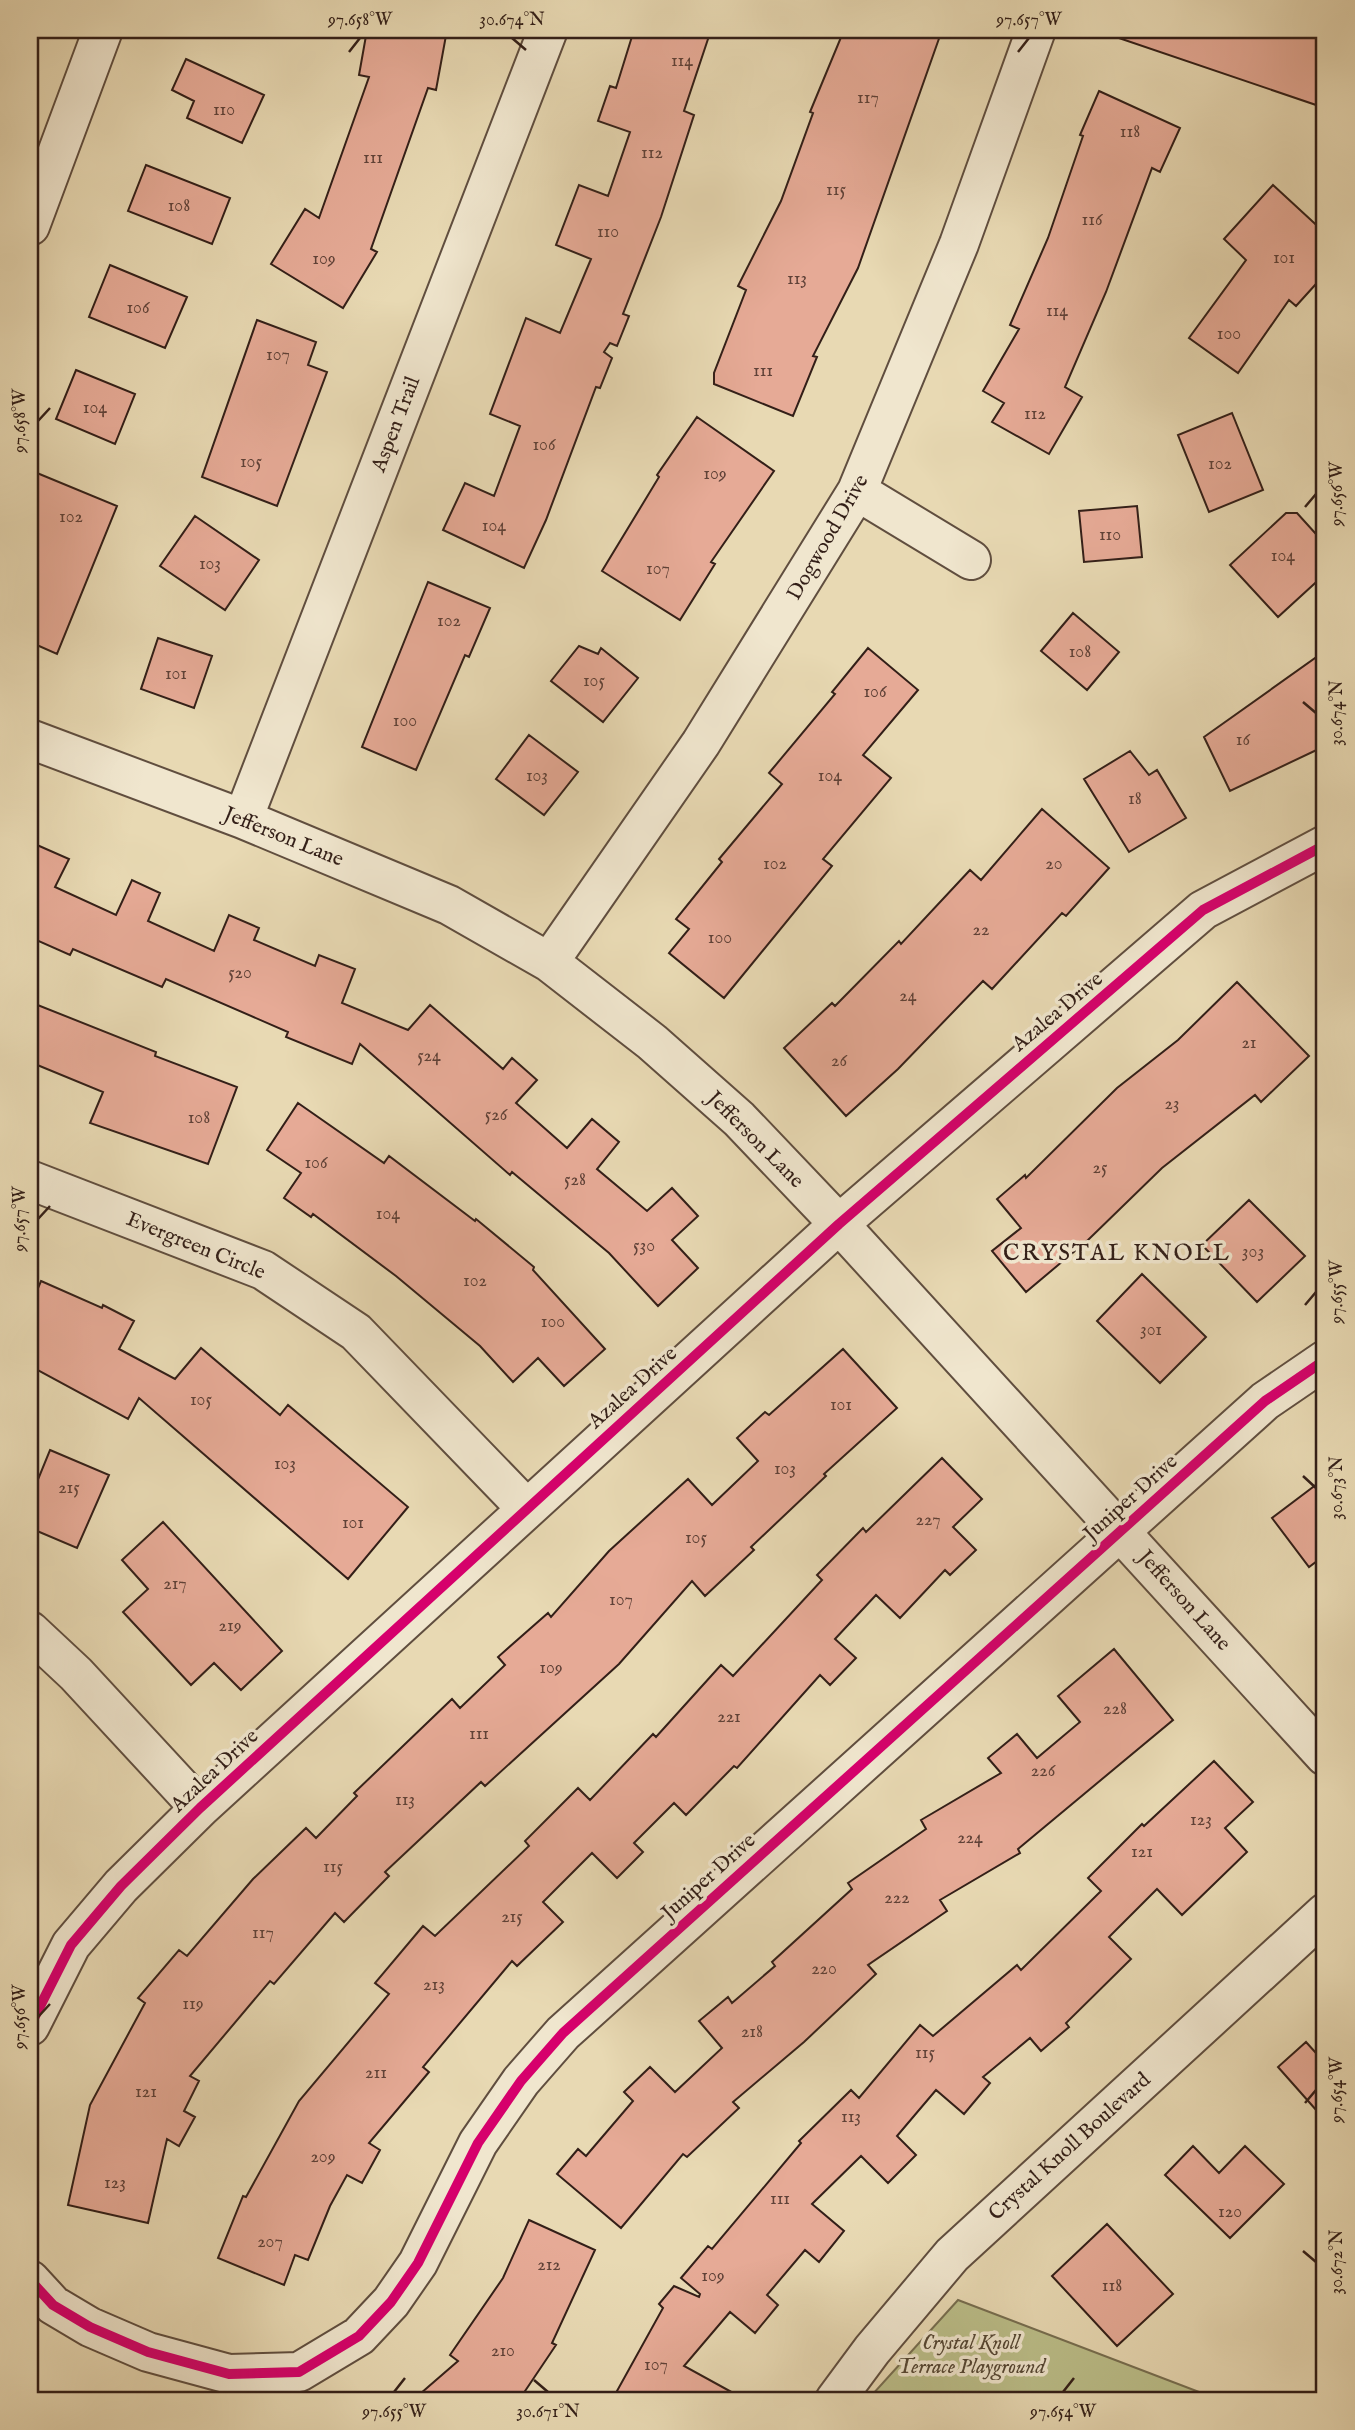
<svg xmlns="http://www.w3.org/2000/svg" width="1355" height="2430" viewBox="0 0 1355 2430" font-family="'IM FELL English',serif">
<rect width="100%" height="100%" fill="#e8d9b3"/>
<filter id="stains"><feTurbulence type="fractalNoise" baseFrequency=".00286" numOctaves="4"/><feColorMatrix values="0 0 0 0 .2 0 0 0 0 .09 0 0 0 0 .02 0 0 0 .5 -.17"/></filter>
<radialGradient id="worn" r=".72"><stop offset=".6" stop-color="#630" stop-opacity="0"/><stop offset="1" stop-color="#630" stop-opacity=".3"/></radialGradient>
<!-- green -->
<path fill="#bbbe89" stroke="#776e50" stroke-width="2" d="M958,2300L1220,2400H883L871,2396Z"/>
<!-- building -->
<path fill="#e6aa96" stroke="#331f18" stroke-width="2" d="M367,30H447L436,90L428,88L371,249L377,252L343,308L271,264L305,209L319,218L369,77L359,75Z
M634,30H711L684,111L694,115L661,217L623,314L629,316L617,346L610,343L604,352L612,358L600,388L596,387L546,520L524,568L443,530L465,483L494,496L520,426L490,414L526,318L560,333L591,259L556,245L579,185L608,196L630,132L598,121L610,86L616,88Z
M844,30H942L858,268L813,356L817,357L793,416L714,384V373L746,290L738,286L781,201L813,113L810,112Z
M1110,30H1325V108L1110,35Z
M186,59L264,95L242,143L187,118L194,101L172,90Z
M1099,91L1180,128L1160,172L1152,168L1106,292L1065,387L1082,397L1049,454L992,422L1004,403L983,391L1019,329L1010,325L1048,238L1083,136L1080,135Z
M146,165L230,198L212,244L128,211Z
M1273,185L1325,233V274L1296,306L1289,300L1238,373L1189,338L1246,260L1224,239Z
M110,265L187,297L165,348L89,317Z
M257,320L316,342L308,365L327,372L277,506L202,477Z
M76,370L135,394L115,444L56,419Z
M1232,413L1263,490L1209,512L1178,435Z
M697,417L774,471L711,562L715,564L680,620L602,571L659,477L657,475Z
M37,473L117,506L57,654L30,642V491Z
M1137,506L1142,557L1084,562L1079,511Z
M1286,513H1297L1325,544V574L1278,617L1230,565Z
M195,516L259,560L225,610L160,566Z
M428,582L490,608L469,657L465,655L416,770L362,747Z
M1073,613L1119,652L1087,690L1041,651Z
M158,638L212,656L194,708L141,689Z
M579,646L598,654L601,648L638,678L603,722L551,681Z
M868,648L918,690L863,755L891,778L823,859L832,866L724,998L669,953L689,929L676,919L722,862L719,859L782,784L769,773L835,694L832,692Z
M1325,651V746L1230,791L1204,737Z
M529,735L578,772L544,815L496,779Z
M1130,751L1149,775L1157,770L1186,818L1129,852L1084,779Z
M1042,809L1109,868L1066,916L1062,913L992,989L983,981L898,1069L846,1116L784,1048L832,1003L835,1006L899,941L901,944L970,870L981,880Z
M37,845L69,859L55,887L116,915L132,880L160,893L148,921L214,951L229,915L259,928L254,940L315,966L319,955L355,969L342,1003L408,1030L430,1005L503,1069L512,1058L537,1080L516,1103L567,1148L592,1119L619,1142L597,1169L647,1211L672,1188L698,1216L672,1240L698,1268L658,1306L609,1253L512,1172L510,1175L360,1044L352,1064L286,1037L288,1032L166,979L162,987L73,949L70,955L32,938L30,943V860Z
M1237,982L1309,1056L1261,1102L1255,1095L1162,1168L1088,1240L1026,1292L992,1251L1021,1228L997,1199L1025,1175L1026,1178L1117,1088L1178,1040Z
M30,1002L156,1052L155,1056L237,1087L208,1164L90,1123L103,1092L30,1062Z
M298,1103L384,1163L389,1156L475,1221L476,1219L534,1267L533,1270L605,1349L564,1386L538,1358L513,1382L480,1346L396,1276L313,1214L311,1217L284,1198L301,1173L267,1150Z
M1249,1200L1305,1256L1257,1302L1202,1245Z
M1142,1274L1206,1337L1160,1383L1097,1321Z
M41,1281L102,1308L103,1305L134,1321L119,1349L175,1379L201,1348L280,1415L288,1405L408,1507L348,1579L139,1398L128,1419L30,1366V1307Z
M843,1349L897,1408L824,1474L826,1476L751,1547L754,1550L705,1596L692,1581L619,1664L485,1786L481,1782L385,1872L389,1876L344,1922L335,1913L274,1984L270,1981L190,2076L199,2081L184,2111L195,2117L179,2146L167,2139L148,2223L68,2205L90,2105L145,2003L138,1998L179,1950L187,1956L253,1879L306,1828L316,1838L357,1796L354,1793L452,1699L460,1708L505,1665L498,1657L548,1613L551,1617L609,1551L688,1479L712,1505L758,1461L737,1438L765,1412L769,1415Z
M50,1450L109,1475L77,1548L30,1528V1499Z
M942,1458L982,1499L953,1527L976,1550L950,1575L945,1570L900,1618L876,1595L835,1639L856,1658L830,1685L820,1675L737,1768L734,1766L686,1815L674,1803L634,1843L643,1852L617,1878L592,1853L543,1902L563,1922L517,1966L512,1961L423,2067L429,2072L369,2143L380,2150L362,2183L347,2175L330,2206L308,2260L295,2255L284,2285L218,2258L243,2196L246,2197L299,2101L389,1994L375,1983L423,1926L435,1936L529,1846L525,1841L578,1788L590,1800L653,1734L656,1737L721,1665L733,1676L822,1580L817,1575L863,1528L866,1532Z
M1325,1478V1555L1309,1567L1272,1518Z
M163,1522L282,1651L241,1690L214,1663L191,1685L123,1612L148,1589L122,1560Z
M1114,1649L1173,1720L1018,1849L1020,1853L940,1900L947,1911L868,1965L876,1974L804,2042L733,2102L739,2108L687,2157L683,2154L621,2228L557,2174L578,2149L586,2156L633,2101L624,2092L650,2067L675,2092L722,2048L699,2021L728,1997L732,2003L775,1966L772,1962L852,1889L848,1883L926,1829L921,1820L1001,1773L988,1758L1017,1734L1037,1758L1080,1722L1058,1696Z
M1214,1761L1253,1802L1225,1828L1247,1852L1182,1915L1157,1889L1109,1937L1131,1959L1066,2023L1069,2027L1041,2051L1030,2038L983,2077L990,2083L964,2114L936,2090L897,2136L916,2155L888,2183L861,2156L812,2204L844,2231L819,2262L805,2250L767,2295L778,2305L755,2333L730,2312L684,2366L746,2400H612L663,2308L659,2304L674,2286L699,2297L700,2294L681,2278L708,2246L712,2249L801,2143L799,2141L851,2090L859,2098L920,2025L933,2036L1017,1965L1021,1970L1101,1891L1088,1878L1142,1824L1144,1826Z
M1306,2042L1325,2063V2120L1278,2067Z
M1193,2146L1219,2173L1245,2146L1284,2184L1230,2238L1165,2175Z
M529,2220L595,2250L552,2343L556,2345L519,2400H413L458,2361L450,2355L503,2278Z
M1107,2224L1173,2294L1117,2346L1052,2276Z"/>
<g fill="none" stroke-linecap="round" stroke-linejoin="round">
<!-- minor casing -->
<g stroke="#604e3f" stroke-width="42">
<path id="minor" d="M30,226L103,30
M857,491L971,560
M30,739L243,819L449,905L549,962L652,1042L739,1119L839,1224L1325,1756
M243,819L548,30
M549,962L701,743L857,491L959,244L1036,30
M30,1180L263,1270L356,1332L527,1509
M30,1631L76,1674L200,1808
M30,2026L71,1945L121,1886L200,1808L839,1224L1203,910L1325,845
M30,2280L53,2305L90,2327L148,2352L229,2374L299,2372L359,2336L391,2302L418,2263L478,2143L521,2081L563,2033L1265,1401L1325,1360
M835,2400L872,2350L952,2255L1325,1913"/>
</g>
<!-- minor -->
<use href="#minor" stroke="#f0e6ce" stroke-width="38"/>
<!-- cycleway casing -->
<g stroke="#f0e6ce" stroke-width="15">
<path id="cycleway" d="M30,2026L71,1945L121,1886L200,1808L839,1224L1203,910L1325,845
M30,2280L53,2305L90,2327L148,2352L229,2374L299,2372L359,2336L391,2302L418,2263L478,2143L521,2081L563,2033L1265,1401L1325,1360"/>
</g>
<!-- cycleway -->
<use href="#cycleway" stroke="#d6006c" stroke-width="10"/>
</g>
<!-- ticks -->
<path fill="none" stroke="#331f18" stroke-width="2.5" d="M512,38L526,50M349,52L360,38M1018,52L1029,38M38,421L50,408M1305,507L1316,494M1303,702L1316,713M38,1219L50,1206M1305,1305L1316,1292M1303,1476L1316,1488M38,2017L50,2004M1305,2103L1316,2090M1303,2251L1316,2262M534,2380L548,2392M394,2392L405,2378M1063,2392L1074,2378"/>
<g text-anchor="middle" stroke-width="7" stroke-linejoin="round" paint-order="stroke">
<!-- number labels -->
<g font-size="18" fill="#604238">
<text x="682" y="66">114</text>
<text x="868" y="103">117</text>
<text x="224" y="115">110</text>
<text x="1130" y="137">118</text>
<text x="652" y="158">112</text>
<text x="373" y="163">111</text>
<text x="836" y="195">115</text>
<text x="179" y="211">108</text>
<text x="1092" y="225">116</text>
<text x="608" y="237">110</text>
<text x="1284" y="263">101</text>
<text x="324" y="264">109</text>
<text x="797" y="284">113</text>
<text x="138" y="313">106</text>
<text x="1057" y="316">114</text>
<text x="1229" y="339">100</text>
<text x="278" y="360">107</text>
<text x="763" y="376">111</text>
<text x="95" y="413">104</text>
<text x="1035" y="419">112</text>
<text x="544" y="450">106</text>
<text x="251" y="467">105</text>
<text x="1220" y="469">102</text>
<text x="715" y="479">109</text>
<text x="71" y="522">102</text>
<text x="494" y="531">104</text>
<text x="1110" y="540">110</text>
<text x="1283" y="561">104</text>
<text x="210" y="569">103</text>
<text x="658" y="574">107</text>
<text x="449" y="626">102</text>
<text x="1080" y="657">108</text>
<text x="176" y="679">101</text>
<text x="594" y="686">105</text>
<text x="875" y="697">106</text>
<text x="405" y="726">100</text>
<text x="1243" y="745">16</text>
<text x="537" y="781">103</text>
<text x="830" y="781">104</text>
<text x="1135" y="804">18</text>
<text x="775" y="869">102</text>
<text x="1054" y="869">20</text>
<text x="981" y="935">22</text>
<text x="720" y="943">100</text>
<text x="240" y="978">520</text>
<text x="908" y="1001">24</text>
<text x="1249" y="1048">21</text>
<text x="429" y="1061">524</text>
<text x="839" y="1066">26</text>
<text x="1172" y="1109">23</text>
<text x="496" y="1120">526</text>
<text x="199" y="1123">108</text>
<text x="316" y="1168">106</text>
<text x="1100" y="1173">25</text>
<text x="575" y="1185">528</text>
<text x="388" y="1219">104</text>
<text x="644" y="1251">530</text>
<text x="1253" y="1257">303</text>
<text x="475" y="1286">102</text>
<text x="553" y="1327">100</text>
<text x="1151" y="1335">301</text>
<text x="201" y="1405">105</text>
<text x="841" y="1410">101</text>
<text x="285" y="1469">103</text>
<text x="785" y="1474">103</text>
<text x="69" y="1493">215</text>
<text x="928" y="1525">227</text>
<text x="353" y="1528">101</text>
<text x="696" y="1543">105</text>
<text x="175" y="1589">217</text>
<text x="621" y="1605">107</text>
<text x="230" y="1631">219</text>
<text x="551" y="1673">109</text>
<text x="1115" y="1714">228</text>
<text x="729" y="1722">221</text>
<text x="479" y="1739">111</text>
<text x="1043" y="1776">226</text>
<text x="405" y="1805">113</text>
<text x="1201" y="1825">123</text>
<text x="970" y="1843">224</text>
<text x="1142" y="1857">121</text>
<text x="333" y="1872">115</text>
<text x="897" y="1903">222</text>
<text x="512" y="1922">215</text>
<text x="263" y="1938">117</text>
<text x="824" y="1974">220</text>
<text x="434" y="1990">213</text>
<text x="193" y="2009">119</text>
<text x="752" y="2037">218</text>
<text x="925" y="2058">115</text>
<text x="376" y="2078">211</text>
<text x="146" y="2097">121</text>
<text x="851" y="2122">113</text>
<text x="323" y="2162">209</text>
<text x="115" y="2188">123</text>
<text x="780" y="2204">111</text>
<text x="1230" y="2217">120</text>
<text x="270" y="2247">207</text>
<text x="549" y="2270">212</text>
<text x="713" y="2281">109</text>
<text x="1112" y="2291">118</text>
<text x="503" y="2356">210</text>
<text x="656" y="2370">107</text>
</g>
<!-- street labels -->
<g font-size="21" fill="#331f18" stroke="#f0e6ce">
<text transform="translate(395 424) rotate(-69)" y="7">Aspen Trail</text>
<text transform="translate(827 537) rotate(-60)" y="7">Dogwood Drive</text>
<text transform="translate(284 836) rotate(22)" y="7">Jefferson Lane</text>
<text transform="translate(1057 1011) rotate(-40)" y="7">Azalea Drive</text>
<text transform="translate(756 1139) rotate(45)" y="7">Jefferson Lane</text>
<text transform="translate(196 1245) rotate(22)" y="7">Evergreen Circle</text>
<text transform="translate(632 1387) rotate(-42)" y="7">Azalea Drive</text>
<text transform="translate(1130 1497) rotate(-42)" y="7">Juniper Drive</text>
<text transform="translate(1185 1600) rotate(48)" y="7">Jefferson Lane</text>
<text transform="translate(214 1770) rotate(-43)" y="7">Azalea Drive</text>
<text transform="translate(708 1876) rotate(-42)" y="7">Juniper Drive</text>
<text transform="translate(1069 2146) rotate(-42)" y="7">Crystal Knoll Boulevard</text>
</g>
<!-- park labels -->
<g font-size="21" font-style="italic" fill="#554734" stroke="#f0e6ce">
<text x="971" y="2349">Crystal Knoll<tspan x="971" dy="24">Terrace Playground</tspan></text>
</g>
<!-- neighbourhood labels -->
<g font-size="23" letter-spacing="2" fill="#331f18" stroke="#f0e6ce">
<text x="1117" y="1260">CRYSTAL KNOLL</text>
</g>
</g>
<!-- margin -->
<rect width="1355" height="2430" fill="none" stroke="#e8d9b3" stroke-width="77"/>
<rect x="38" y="38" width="1278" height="2354" fill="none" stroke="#331f18" stroke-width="2.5"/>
<g font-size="18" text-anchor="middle" fill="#331f18">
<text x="360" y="25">97.658°W</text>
<text x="512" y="25">30.674°N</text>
<text x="1029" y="25">97.657°W</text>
<text transform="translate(19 421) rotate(-90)" y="6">97.658°W</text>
<text transform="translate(1336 494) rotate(-90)" y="6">97.656°W</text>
<text transform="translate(1336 713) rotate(-90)" y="6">30.674°N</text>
<text transform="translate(19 1219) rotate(-90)" y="6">97.657°W</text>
<text transform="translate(1336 1292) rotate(-90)" y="6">97.655°W</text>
<text transform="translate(1336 1488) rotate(-90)" y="6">30.673°N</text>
<text transform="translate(19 2017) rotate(-90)" y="6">97.656°W</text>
<text transform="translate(1336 2090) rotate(-90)" y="6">97.654°W</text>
<text transform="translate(1336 2262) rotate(-90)" y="6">30.672°N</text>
<text x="394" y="2417">97.655°W</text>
<text x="548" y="2417">30.671°N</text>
<text x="1063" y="2417">97.654°W</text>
</g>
<rect width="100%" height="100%" filter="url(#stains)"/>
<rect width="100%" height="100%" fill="url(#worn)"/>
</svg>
